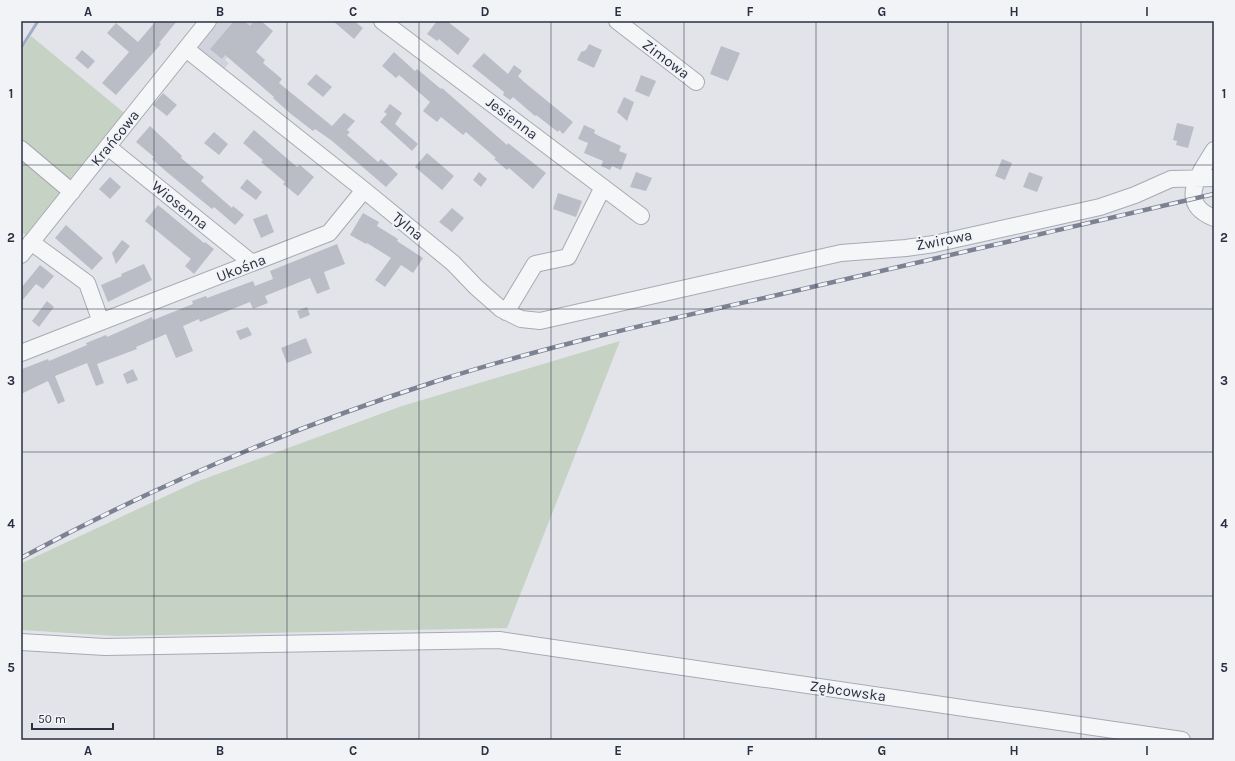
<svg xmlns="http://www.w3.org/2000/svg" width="1235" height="761" viewBox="0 0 1235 761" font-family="Karla,sans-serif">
<rect width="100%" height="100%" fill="#e2e4ea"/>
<!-- built -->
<path fill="#d0d3db" d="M209,21H254L225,60L229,63L220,74L187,49Z"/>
<!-- green -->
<path fill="#c6d3c4" d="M31,36L128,116L68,186L21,147V51Z
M21,160L62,195L27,236L21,232Z
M620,341L507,628L116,636L21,630L22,563L196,482L402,406Z"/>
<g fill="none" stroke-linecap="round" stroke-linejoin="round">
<!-- stream -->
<path stroke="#a0adc7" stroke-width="3" d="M21,48L38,21"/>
</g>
<!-- building -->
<path fill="#babdc6" d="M156,21H177L159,43L161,44L116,95L102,83L129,52L107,33L116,23L138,42Z
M234,21H244L250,26L254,21H261L273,31L256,52L265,60L263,63L282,79L279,83L332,126L344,113L355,121L347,130L350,132L347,135L378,162L381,159L398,174L386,187L331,140L315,129L313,131L291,114L273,98L274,97L225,55L222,59L210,49Z
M333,21H354L363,28L354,39Z
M437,21H447L470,39L458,55L439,39L437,41L427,34Z
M589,44L602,50L594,68L577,60L581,52L586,50Z
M721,46L740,53L728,81L710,74Z
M82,50L95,61L88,69L75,58Z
M394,52L415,71L417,69L441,89L442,88L507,145L508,143L546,173L533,189L509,168L507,170L494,159L496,158L466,132L463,135L441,117L437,122L423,111L430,102L399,75L396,78L382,66Z
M484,53L508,74L514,65L522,71L518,76L524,82L573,122L563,134L559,130L558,132L536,115L535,116L513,97L510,100L503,95L504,92L472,66Z
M316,74L332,87L323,97L307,84Z
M641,75L656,81L649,97L635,91Z
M163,93L177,105L167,116L153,105Z
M624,97L634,102L627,121L617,112Z
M390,104L402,113L395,124L418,144L412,151L380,122L387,114L384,112Z
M1177,123L1194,127L1188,148L1176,145L1177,141L1173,140Z
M584,125L595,130L594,133L599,136L621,146L619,151L627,154L621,170L612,166L610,170L601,166L603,161L584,153L588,143L578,139Z
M150,126L182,156L181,158L204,177L201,181L232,208L233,206L244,215L235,225L214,207L212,209L168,173L152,159L154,157L136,142Z
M254,130L297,167L300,165L314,177L298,196L283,184L285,182L261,162L263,160L243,143Z
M214,132L228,144L219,155L204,143Z
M427,153L454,176L442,190L415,167Z
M1002,159L1012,163L1005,180L995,176Z
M479,172L487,179L481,187L473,180Z
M636,172L652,178L646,191L630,187Z
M1029,172L1043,177L1037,192L1023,187Z
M110,177L121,187L110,199L99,189Z
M247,179L262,192L256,200L240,188Z
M558,193L582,201L576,217L553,209Z
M158,205L204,243L205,242L214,249L194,274L185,266L191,259L145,221Z
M452,208L464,218L452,232L439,222Z
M363,213L379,222L377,226L398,239L397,241L423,258L413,273L401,265L385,287L375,280L391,258L367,243L366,244L350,235Z
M267,214L274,232L261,238L253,219Z
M66,225L103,258L92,270L55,238Z
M122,240L130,246L116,264L112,253Z
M337,244L345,264L324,272L330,289L317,294L310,278L265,296L268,303L253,309L250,302L200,322L199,319L183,326L193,351L176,358L166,334L136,347L137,349L97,364L104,383L96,386L87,363L55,376L65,401L58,404L48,381L21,394V368L22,369L48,359L49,361L87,345L86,343L106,335L107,337L152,317L153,320L193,304L192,301L206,296L207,298L253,281L255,286L273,279L270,271Z
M144,264L152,280L108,302L101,285L122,276L121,274Z
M40,265L54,276L43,289L36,284L21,302V288Z
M47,301L54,307L39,327L32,321Z
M307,307L310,315L300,319L297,311Z
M248,327L252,335L240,340L236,331Z
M306,338L312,353L287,363L281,348Z
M133,369L138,380L127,384L123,374Z"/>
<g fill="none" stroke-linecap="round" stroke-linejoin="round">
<!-- minor casing -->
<g stroke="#a7aab4" stroke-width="18">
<path id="minor" d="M382,21L641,216
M617,21L696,82
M186,49L364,190L453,263L476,287L501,309L521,319L540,321L841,253L906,248L934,244L1100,207L1135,195L1171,179L1214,178
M108,147L252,263
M21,149L72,192
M1214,150C1200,173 1176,203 1214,218
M31,242L87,283L101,322
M21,255L208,21
M506,312L535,264L568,257L603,187
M21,353L329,233L364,190
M21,642L105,647L499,640L1182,740"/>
</g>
<!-- minor -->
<use href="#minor" stroke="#f5f6f8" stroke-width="16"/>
<!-- rail casing -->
<g stroke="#7d8292" stroke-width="4.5">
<path id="rail" d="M21,558C154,486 294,427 437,381C547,346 660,321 773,296C920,262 1067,228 1214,194"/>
</g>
<!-- rail -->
<use href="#rail" stroke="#f2f3f7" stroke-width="3" stroke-dasharray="9" stroke-linecap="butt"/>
</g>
<!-- grid -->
<path fill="none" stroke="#2b3041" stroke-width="1" stroke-opacity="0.55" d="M154,21V740M287,21V740M419,21V740M551,21V740M684,21V740M816,21V740M948,21V740M1081,21V740M21,165H1214M21,309H1214M21,452H1214M21,596H1214"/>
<g text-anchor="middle" stroke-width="4" stroke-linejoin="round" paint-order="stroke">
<!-- street labels -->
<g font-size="15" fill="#2b3041" stroke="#f2f3f7">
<text transform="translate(666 59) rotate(37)" y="5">Zimowa</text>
<text transform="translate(512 118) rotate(37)" y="5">Jesienna</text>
<text transform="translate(115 138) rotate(-51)" y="5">Krańcowa</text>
<text transform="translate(180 205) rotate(39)" y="5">Wiosenna</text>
<text transform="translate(408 226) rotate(40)" y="5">Tylna</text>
<text transform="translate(944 240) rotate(-11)" y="5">Żwirowa</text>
<text transform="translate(241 268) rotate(-21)" y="5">Ukośna</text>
<text transform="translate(848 691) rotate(8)" y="5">Zębcowska</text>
</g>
</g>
<!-- border -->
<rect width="1235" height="761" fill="none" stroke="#f2f3f7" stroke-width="44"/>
<!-- scale -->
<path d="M32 723v6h81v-6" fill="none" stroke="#2b3041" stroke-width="2"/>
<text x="38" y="723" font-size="12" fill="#2b3041" stroke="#f2f3f7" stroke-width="3" paint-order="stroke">50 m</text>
<rect x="22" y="22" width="1191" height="717" fill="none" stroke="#2b3041" stroke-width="1.5"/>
<g font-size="13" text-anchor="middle" font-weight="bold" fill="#2b3041">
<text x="88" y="16">A</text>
<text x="220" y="16">B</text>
<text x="353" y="16">C</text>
<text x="485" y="16">D</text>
<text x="618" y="16">E</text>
<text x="750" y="16">F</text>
<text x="882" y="16">G</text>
<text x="1014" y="16">H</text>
<text x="1147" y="16">I</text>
<text x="11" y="98">1</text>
<text x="1224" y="98">1</text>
<text x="11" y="242">2</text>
<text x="1224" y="242">2</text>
<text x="11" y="385">3</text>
<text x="1224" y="385">3</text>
<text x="11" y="528">4</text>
<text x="1224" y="528">4</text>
<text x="11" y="672">5</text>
<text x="1224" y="672">5</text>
<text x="88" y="755">A</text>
<text x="220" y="755">B</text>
<text x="353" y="755">C</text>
<text x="485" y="755">D</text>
<text x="618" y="755">E</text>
<text x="750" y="755">F</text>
<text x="882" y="755">G</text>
<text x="1014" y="755">H</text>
<text x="1147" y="755">I</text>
</g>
</svg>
